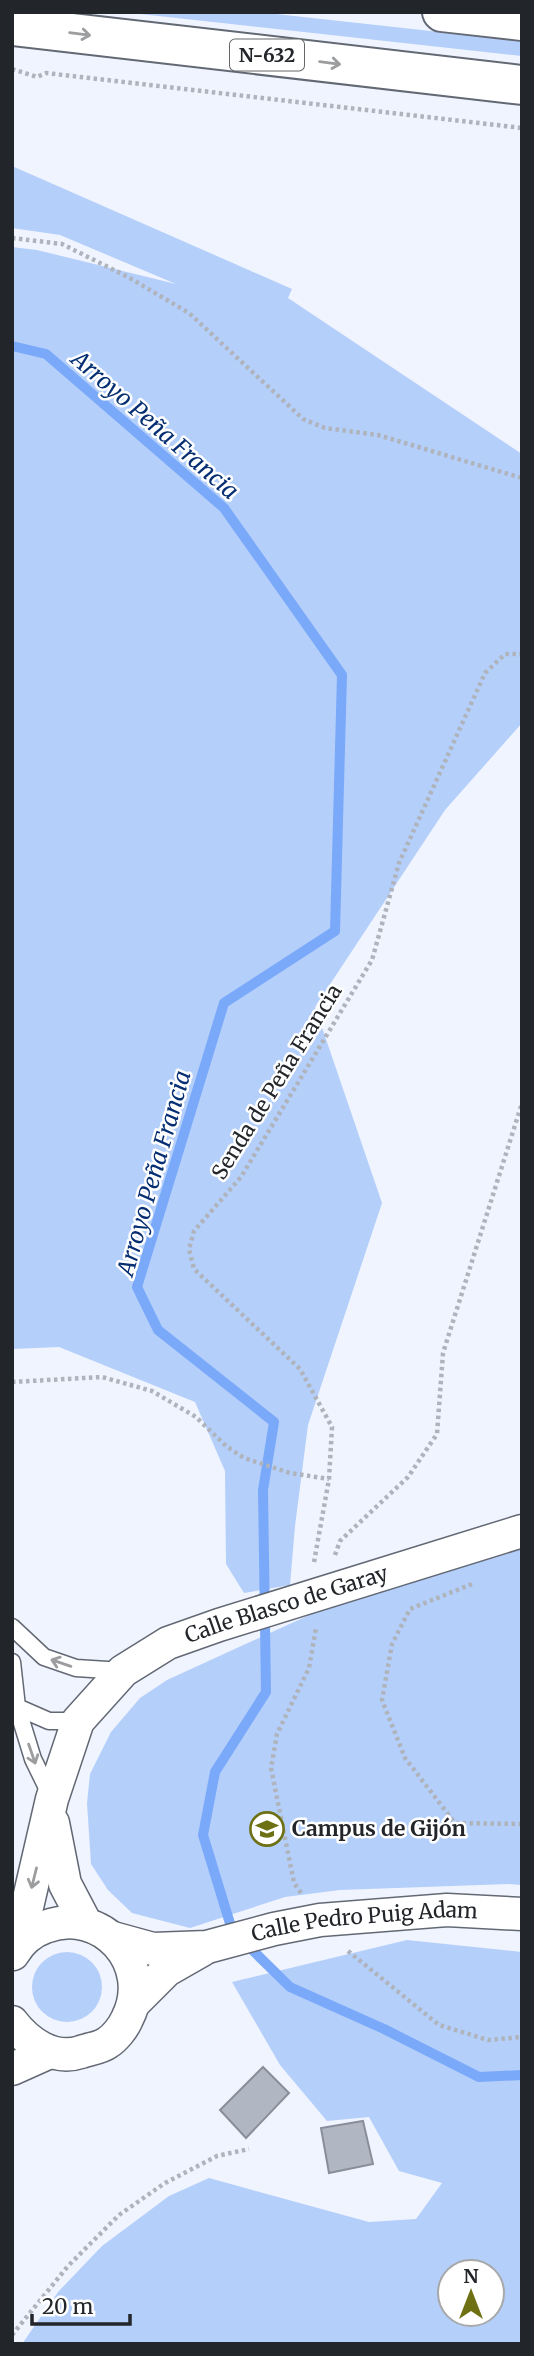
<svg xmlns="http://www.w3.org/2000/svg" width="534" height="2356" viewBox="0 0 534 2356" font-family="Merriweather,serif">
<rect width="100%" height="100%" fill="#eff4fe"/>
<!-- green -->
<path fill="#b5cffb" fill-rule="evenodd" d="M122,12H258L522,41V56Z
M12,166L292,289L288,298L522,454V723L445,810L315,1007L382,1203L308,1425L295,1526L290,1585L244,1593L226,1564L225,1471L195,1402L59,1347L12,1349V247L37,250L176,284L60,235L12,228Z
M522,1549V1885L508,1884L340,1890L285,1897L190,1928L132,1913L108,1890L91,1864L87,1803L90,1774L111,1732L140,1698L167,1680L318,1611Z
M407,1940L522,1952V2344H22L58,2292L102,2246L169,2196L209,2178L369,2222L416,2219L442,2183L399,2171L369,2117L327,2121L280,2065L232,1982ZM492,2272V2314H450V2272Z
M32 1987a35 35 0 1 1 70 0a35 35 0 1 1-70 0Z"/>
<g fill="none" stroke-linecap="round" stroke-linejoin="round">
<!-- stream -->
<path stroke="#7aa9f9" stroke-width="10" d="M12,346L46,354L224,508L342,675L335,931L224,1003L137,1287L158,1330L274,1422L263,1490L266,1692L215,1772L203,1835L232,1930L290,1987L384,2029L479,2077L522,2075"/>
</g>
<!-- building -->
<path fill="#b0b7c3" stroke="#888f9a" stroke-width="2" d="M263,2067L289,2093L246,2138L220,2110Z
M363,2121L373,2164L329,2173L321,2128Z"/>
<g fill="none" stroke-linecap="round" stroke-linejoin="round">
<!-- service casing -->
<g stroke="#636974" stroke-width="19">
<path id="service" d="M12,1627L44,1657L76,1668L123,1671
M12,1662L17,1707L33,1759L51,1796
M17,1707L49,1721H78"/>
</g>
<!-- minor casing -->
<g stroke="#636974" stroke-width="35">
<g id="minor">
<path d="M53,1823L65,1884L86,1924"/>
<path id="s1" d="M113,1938L153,1949L207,1947L274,1929L320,1920L447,1910L522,1914"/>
<path id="s2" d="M18,1946L52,1799L78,1721L123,1671L168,1643L219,1625L522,1531"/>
<path d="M135,2002L167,1970L202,1950"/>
<path d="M12,2022C28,2043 54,2061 81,2052C89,2049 100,2048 107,2043C115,2038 123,2028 127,2019C155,1965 102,1905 45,1927C31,1932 20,1942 13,1954"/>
<path d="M12,2069L50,2052"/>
</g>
</g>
<!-- trunk casing -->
<g stroke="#636974" stroke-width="42">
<path id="trunk" d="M442,12L522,21
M12,26L522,85"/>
</g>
<!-- path -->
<path stroke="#afb4bc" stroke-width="4.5" stroke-dasharray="3.5 3.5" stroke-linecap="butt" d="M12,69L37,77L46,73L522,128
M12,238L62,244L128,277L189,313L303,419L325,428L378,435L522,478
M12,1382L102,1377L152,1391L196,1417L226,1446L244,1458L290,1473L329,1479
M335,1555L340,1541L408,1477L437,1434L443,1353L522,1103
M314,1562L329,1479L332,1427L300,1369L194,1269L189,1249L194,1231L241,1177L372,960L399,863L485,673L505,654H522
M472,1584L410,1609L392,1644L382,1700L405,1758L455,1823L522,1824
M301,1893L294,1883L271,1768L277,1734L309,1668L316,1628
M348,1951L439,2025L488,2040L522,2037
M12,2335L68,2266L119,2215L165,2183L217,2156L249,2149"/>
<!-- service -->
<use href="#service" stroke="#fff" stroke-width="16"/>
<!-- minor -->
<use href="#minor" stroke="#fff" stroke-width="32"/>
<!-- trunk -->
<use href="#trunk" stroke="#fff" stroke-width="38"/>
</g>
<!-- one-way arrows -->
<defs><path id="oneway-shaft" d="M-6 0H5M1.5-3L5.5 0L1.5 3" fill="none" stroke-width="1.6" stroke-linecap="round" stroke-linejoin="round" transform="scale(1.75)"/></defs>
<g stroke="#9c9d9f">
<use href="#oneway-shaft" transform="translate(80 34) rotate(7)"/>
<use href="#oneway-shaft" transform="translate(330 63) rotate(7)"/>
<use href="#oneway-shaft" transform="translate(61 1663) rotate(-161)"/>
<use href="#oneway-shaft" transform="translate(32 1754) rotate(71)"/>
<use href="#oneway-shaft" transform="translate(34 1878) rotate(104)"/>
</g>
<!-- icons -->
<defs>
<g id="university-ring" transform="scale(1.75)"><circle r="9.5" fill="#fff" stroke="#6e7014" stroke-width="1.5"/><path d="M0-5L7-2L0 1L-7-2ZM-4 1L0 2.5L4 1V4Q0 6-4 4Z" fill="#6e7014"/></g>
</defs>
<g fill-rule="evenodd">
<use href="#university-ring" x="267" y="1829"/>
</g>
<g text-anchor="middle" stroke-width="5" stroke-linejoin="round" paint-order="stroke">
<!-- shield labels -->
<rect fill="#fff" stroke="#646669" stroke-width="2" x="230" y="39.5" width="74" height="31" rx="5"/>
<g font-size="19" font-weight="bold" fill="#222529">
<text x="267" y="62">N-632</text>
</g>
<!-- street labels -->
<g font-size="21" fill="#222529" stroke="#fff">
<text transform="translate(277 1082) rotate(-58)" y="7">Senda de Peña Francia</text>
<text dy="7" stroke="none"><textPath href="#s2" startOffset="478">Calle Blasco de Garay</textPath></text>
<text dy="7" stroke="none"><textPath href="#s1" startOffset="256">Calle Pedro Puig Adam</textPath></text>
</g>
<!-- poi labels -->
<g font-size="21" font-weight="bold" fill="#222529" stroke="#fff" text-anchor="start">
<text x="292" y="1836">Campus de Gijón</text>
</g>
<!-- water labels -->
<g font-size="23" font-style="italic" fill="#062e72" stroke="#fff">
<text transform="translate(155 425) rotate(41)" y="8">Arroyo Peña Francia</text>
<text transform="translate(154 1173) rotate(-74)" y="8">Arroyo Peña Francia</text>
</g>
</g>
<!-- border -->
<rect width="534" height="2356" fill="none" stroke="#222529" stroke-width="28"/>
<!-- north arrow -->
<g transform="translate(471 2293)"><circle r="33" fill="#ffffff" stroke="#a7a8a9" stroke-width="2"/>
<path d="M0-5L12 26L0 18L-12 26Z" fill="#6e7014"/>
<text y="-10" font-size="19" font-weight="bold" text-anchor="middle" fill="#222529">N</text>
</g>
<!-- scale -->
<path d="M32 2314v10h98v-10" fill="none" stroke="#222529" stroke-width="3.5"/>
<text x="42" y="2314" font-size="21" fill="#222529" stroke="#ffffff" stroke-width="5" paint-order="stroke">20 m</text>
</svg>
